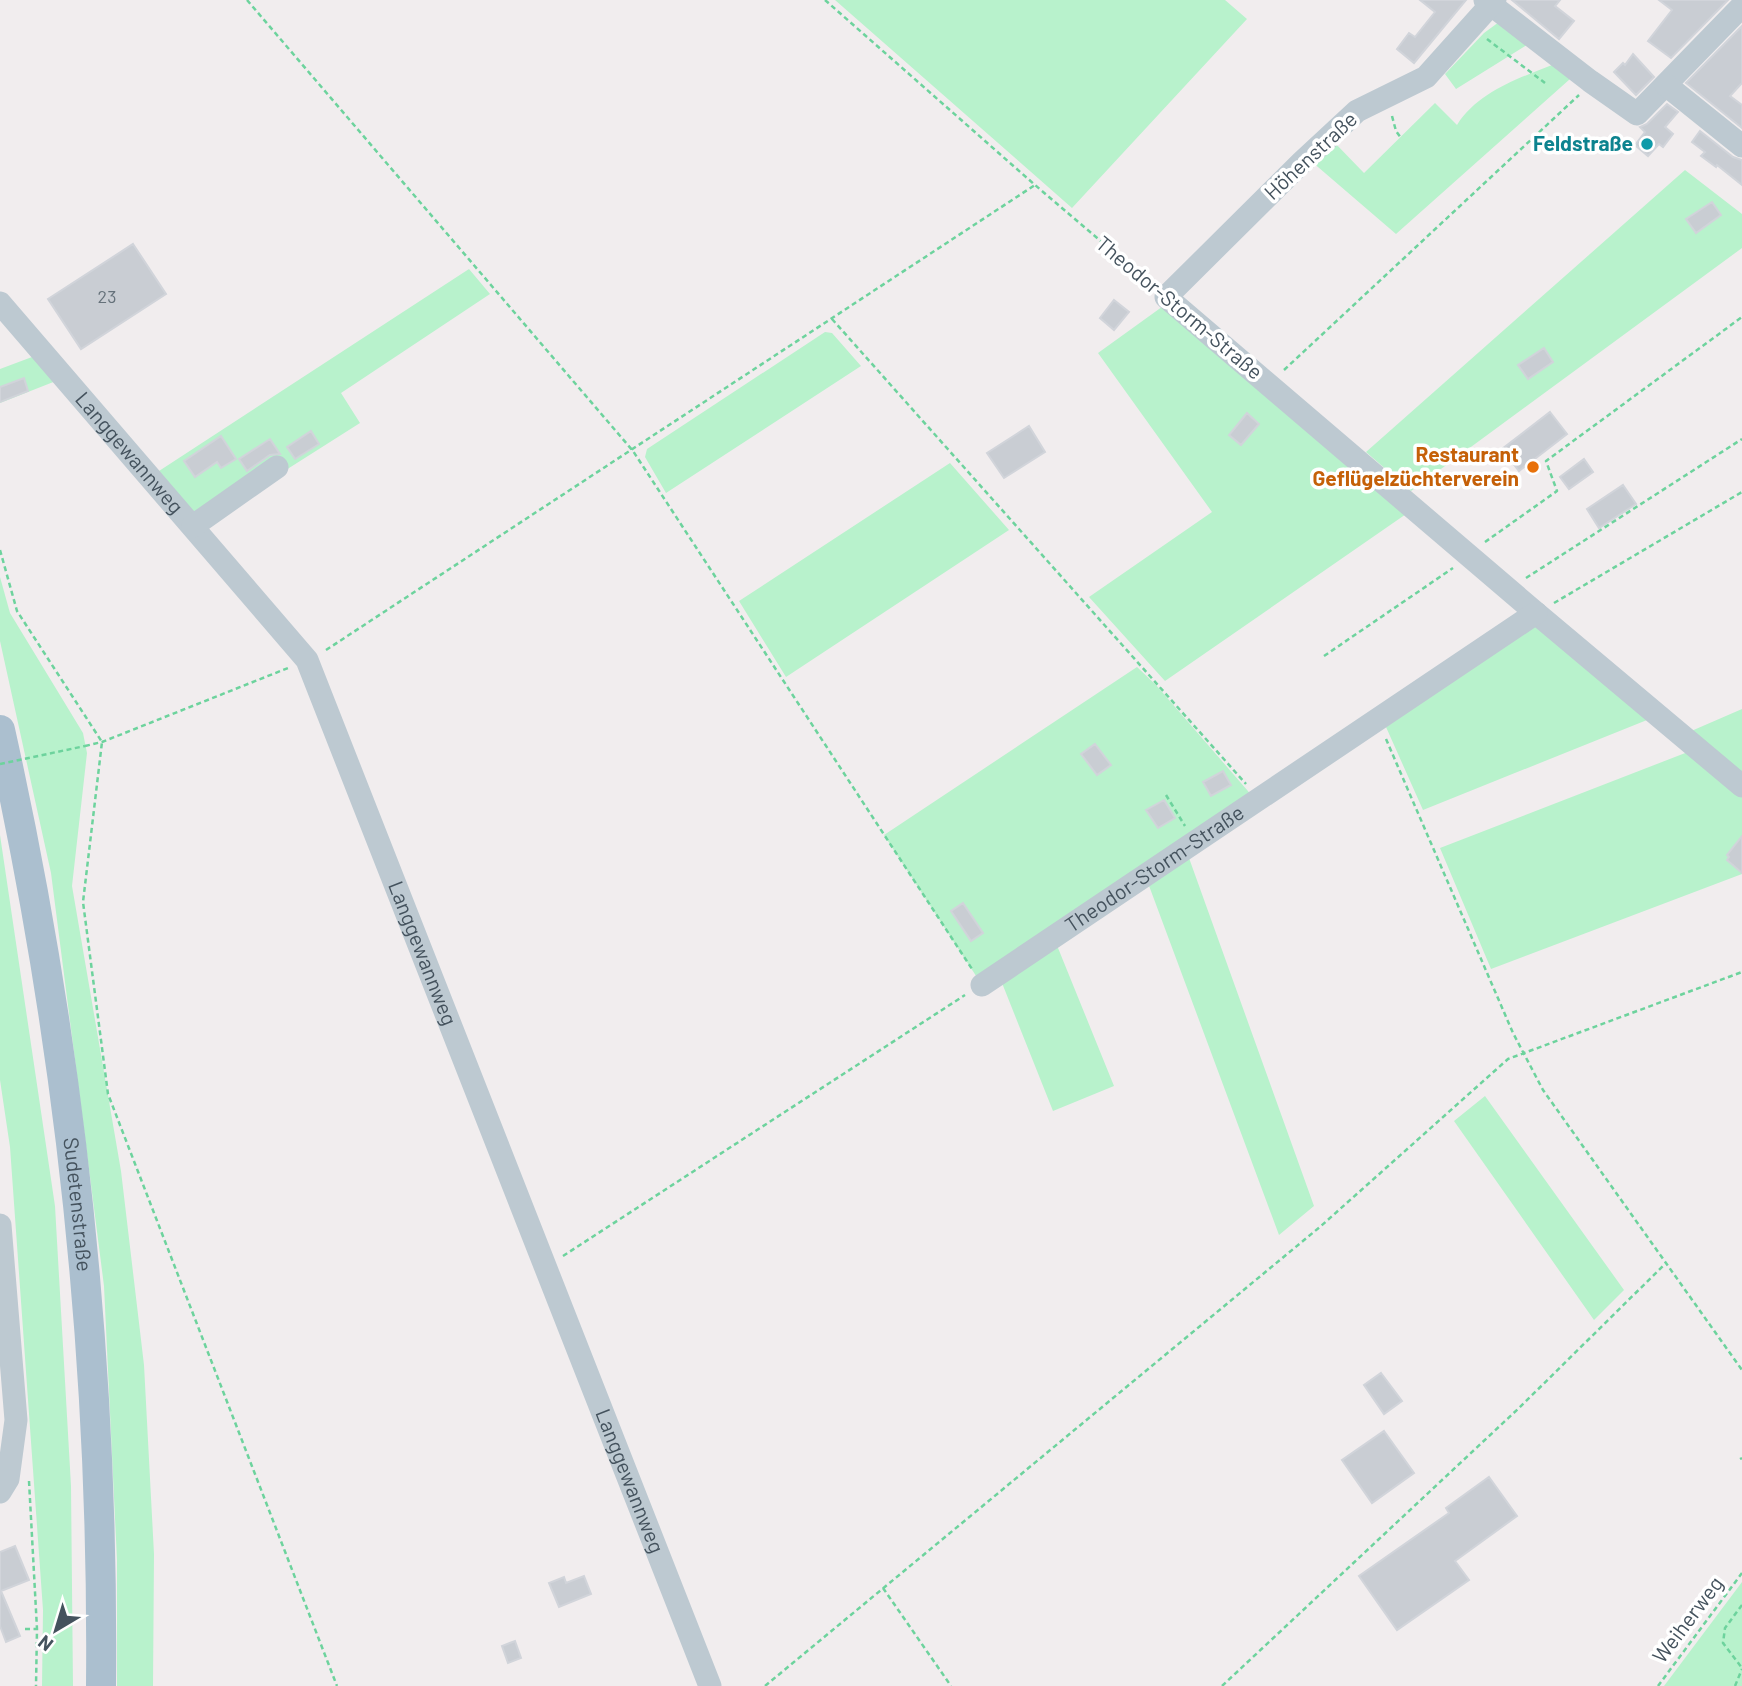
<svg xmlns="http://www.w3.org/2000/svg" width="1742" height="1686" viewBox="0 0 1742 1686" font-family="Barlow,sans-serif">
<rect width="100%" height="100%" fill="#f1edee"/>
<!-- green -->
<path fill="#b8f2cc" d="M835,0H1225L1247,19L1072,208Z
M1499,22L1527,45L1456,89L1445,74L1484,33Z
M1552,65L1570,79L1396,234L1311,161L1333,141L1364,173L1435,103L1457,125C1478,92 1517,79 1552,65Z
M1685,170L1742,214V248L1411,491L1366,452Z
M469,269L490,294L341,393L360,423L201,524L159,471Z
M1166,304L1409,512L1165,681L1089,597L1212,512L1098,353Z
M825,332L832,333L861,366L666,493L645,457L647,449Z
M40,354L61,379L0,403V369Z
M950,463L1009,530L786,677L739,601Z
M0,577L10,613L83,733L87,753L72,886L121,1171L144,1365L154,1554L153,1686H117V1560L104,1286L51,873L0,641Z
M1533,622L1652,718L1423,810L1386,727Z
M1137,667L1156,685L1254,798L982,985L884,835Z
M1742,709V776L1689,732Z
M1693,750L1742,791V874L1491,969L1440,848Z
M0,835L55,1206L71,1486L73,1686H42L43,1610L10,1147L0,1080Z
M1189,858L1314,1206L1279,1235L1148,883Z
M1056,943L1114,1086L1053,1111L1000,978Z
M1485,1096L1624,1290L1594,1320L1454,1121Z
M1742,1582V1686H1664Z"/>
<!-- building -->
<path fill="#c9cdd3" stroke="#d1d4da" stroke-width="2" d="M1420,0H1466L1414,63L1397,49L1409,33L1415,37L1435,12Z
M1512,0H1560L1555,6L1574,21L1559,39Z
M1659,0H1728L1671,58L1648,41L1672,10Z
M1742,26V83L1730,96L1742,105V128L1686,83Z
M1633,54L1654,77L1636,95L1614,72L1623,63L1625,65Z
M1667,104L1678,112L1665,127L1673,134L1663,147L1659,144L1648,156L1635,145L1645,132L1640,127L1647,124Z
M1700,131L1733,157L1742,160V185L1717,165L1716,167L1701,156L1705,152L1692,142Z
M1712,202L1721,215L1696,233L1686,219Z
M133,244L166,294L81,349L48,299Z
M1114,300L1129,312L1114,330L1100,318Z
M1544,348L1553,362L1528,379L1518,365Z
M24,378L28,391L0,402V387Z
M1550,412L1567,434L1519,471L1502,449Z
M1247,413L1259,424L1241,445L1229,435Z
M1029,426L1045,452L1004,478L987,453Z
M311,431L319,444L295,459L287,447Z
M221,436L236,459L221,468L217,462L195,477L184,461Z
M270,439L280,454L270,455L247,471L239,459Z
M1584,459L1593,472L1569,489L1560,477Z
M1623,485L1636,504L1599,528L1587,509Z
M1095,744L1111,765L1097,775L1081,754Z
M1223,771L1231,785L1211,796L1203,782Z
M1164,800L1175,818L1158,828L1146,810Z
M1742,836V873L1727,860L1729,857L1727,855Z
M963,903L983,933L971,941L951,911Z
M1381,1373L1402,1401L1384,1414L1364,1385Z
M1384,1431L1414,1473L1372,1503L1342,1460Z
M1489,1477L1517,1516L1455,1561L1469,1580L1397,1630L1359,1576L1449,1513L1446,1508Z
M15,1546L29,1580L1,1591L20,1636L6,1642L0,1626V1552Z
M584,1576L591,1594L559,1607L549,1583L564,1577L566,1583Z
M515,1641L521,1658L508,1663L502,1646Z"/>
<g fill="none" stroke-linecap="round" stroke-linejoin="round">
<!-- path -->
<path stroke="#6dd39d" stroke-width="2.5" stroke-dasharray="5 3.5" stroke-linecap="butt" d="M247,0L633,451L972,969
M825,0L1035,185L1151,284
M1487,39L1545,83
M1392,116L1396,131L1401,138
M832,319L1246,784
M1284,370L1579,95
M1485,542L1557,491L1546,461L1742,317
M0,550L17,611L102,742L83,902L108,1094L337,1686
M1526,578L1742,439
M1554,603L1742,492
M326,650L1035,185
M1324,656L1453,568
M1386,739L1513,1033L1543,1090L1742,1370
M85,746L102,742L288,668
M1166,795L1185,826
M563,1256L965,995
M1740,1459L1742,1458
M29,1481L37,1629L36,1686
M883,1588L951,1686
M1742,1605L1725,1628L1723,1643L1742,1668
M25,1629H37
M765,1686L1321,1226L1508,1059L1742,972
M1222,1686L1519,1408L1665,1264
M1658,1686L1742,1573
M1735,1686L1742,1669"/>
<!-- minor -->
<g stroke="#bdc9d1" stroke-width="23">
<path d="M1485,0L1590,81L1637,114L1742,6"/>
<path d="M1495,0L1426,77L1357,111L1302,162L1166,297L1536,613L1742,786"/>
<path d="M1666,85L1742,146"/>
<path id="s1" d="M0,303L307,660L710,1686"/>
<path d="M193,526L277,467"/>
<path id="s2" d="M982,985L1536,613"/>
<path d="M0,1225L16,1420L8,1479L0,1492"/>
</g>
<!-- major -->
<path stroke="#abbfcf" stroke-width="30" id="s3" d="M0,730C70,1043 104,1366 101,1686"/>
<!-- path-bridge -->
<path stroke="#6dd39d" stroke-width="2.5" stroke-dasharray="5 3.5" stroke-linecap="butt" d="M0,764L85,746"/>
</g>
<!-- markers -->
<circle fill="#0f9aa8" stroke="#fff" stroke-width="2.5" cx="1647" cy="144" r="7"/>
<circle fill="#e8710a" stroke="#fff" stroke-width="2.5" cx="1533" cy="467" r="7"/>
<g text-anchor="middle" stroke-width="7" stroke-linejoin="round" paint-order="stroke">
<!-- number labels -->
<g font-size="18" fill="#65717a">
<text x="107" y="303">23</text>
</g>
<!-- culture labels -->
<g font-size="21" font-weight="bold" fill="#0d838f" stroke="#fff" text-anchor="end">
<text x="1633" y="151">Feldstraße</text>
</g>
<!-- street labels -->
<g font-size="21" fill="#44525d" stroke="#fff">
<text transform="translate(1311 156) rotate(-43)" y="7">Höhenstraße</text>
<text transform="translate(1179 308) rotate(40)" y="7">Theodor-Storm-Straße</text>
<text dy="7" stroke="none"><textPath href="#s1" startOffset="198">Langgewannweg</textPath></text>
<text dy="7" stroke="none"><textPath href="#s2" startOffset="208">Theodor-Storm-Straße</textPath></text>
<text dy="7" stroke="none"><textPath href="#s1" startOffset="786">Langgewannweg</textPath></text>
<text dy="7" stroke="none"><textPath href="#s3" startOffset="481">Sudetenstraße</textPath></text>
<text dy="7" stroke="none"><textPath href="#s1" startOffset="1353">Langgewannweg</textPath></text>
<text transform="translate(1688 1620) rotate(-53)" y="7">Weiherweg</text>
</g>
<!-- food labels -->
<g font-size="21" font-weight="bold" fill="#c56008" stroke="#fff" text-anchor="end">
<text x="1519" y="462">Restaurant<tspan x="1519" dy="24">Geflügelzüchterverein</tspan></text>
</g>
</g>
<!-- north arrow -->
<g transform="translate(56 1630) rotate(218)" stroke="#ffffff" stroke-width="5" paint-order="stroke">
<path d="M0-5L12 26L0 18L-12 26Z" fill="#44525d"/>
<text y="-10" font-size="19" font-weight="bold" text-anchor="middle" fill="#44525d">N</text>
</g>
</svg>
